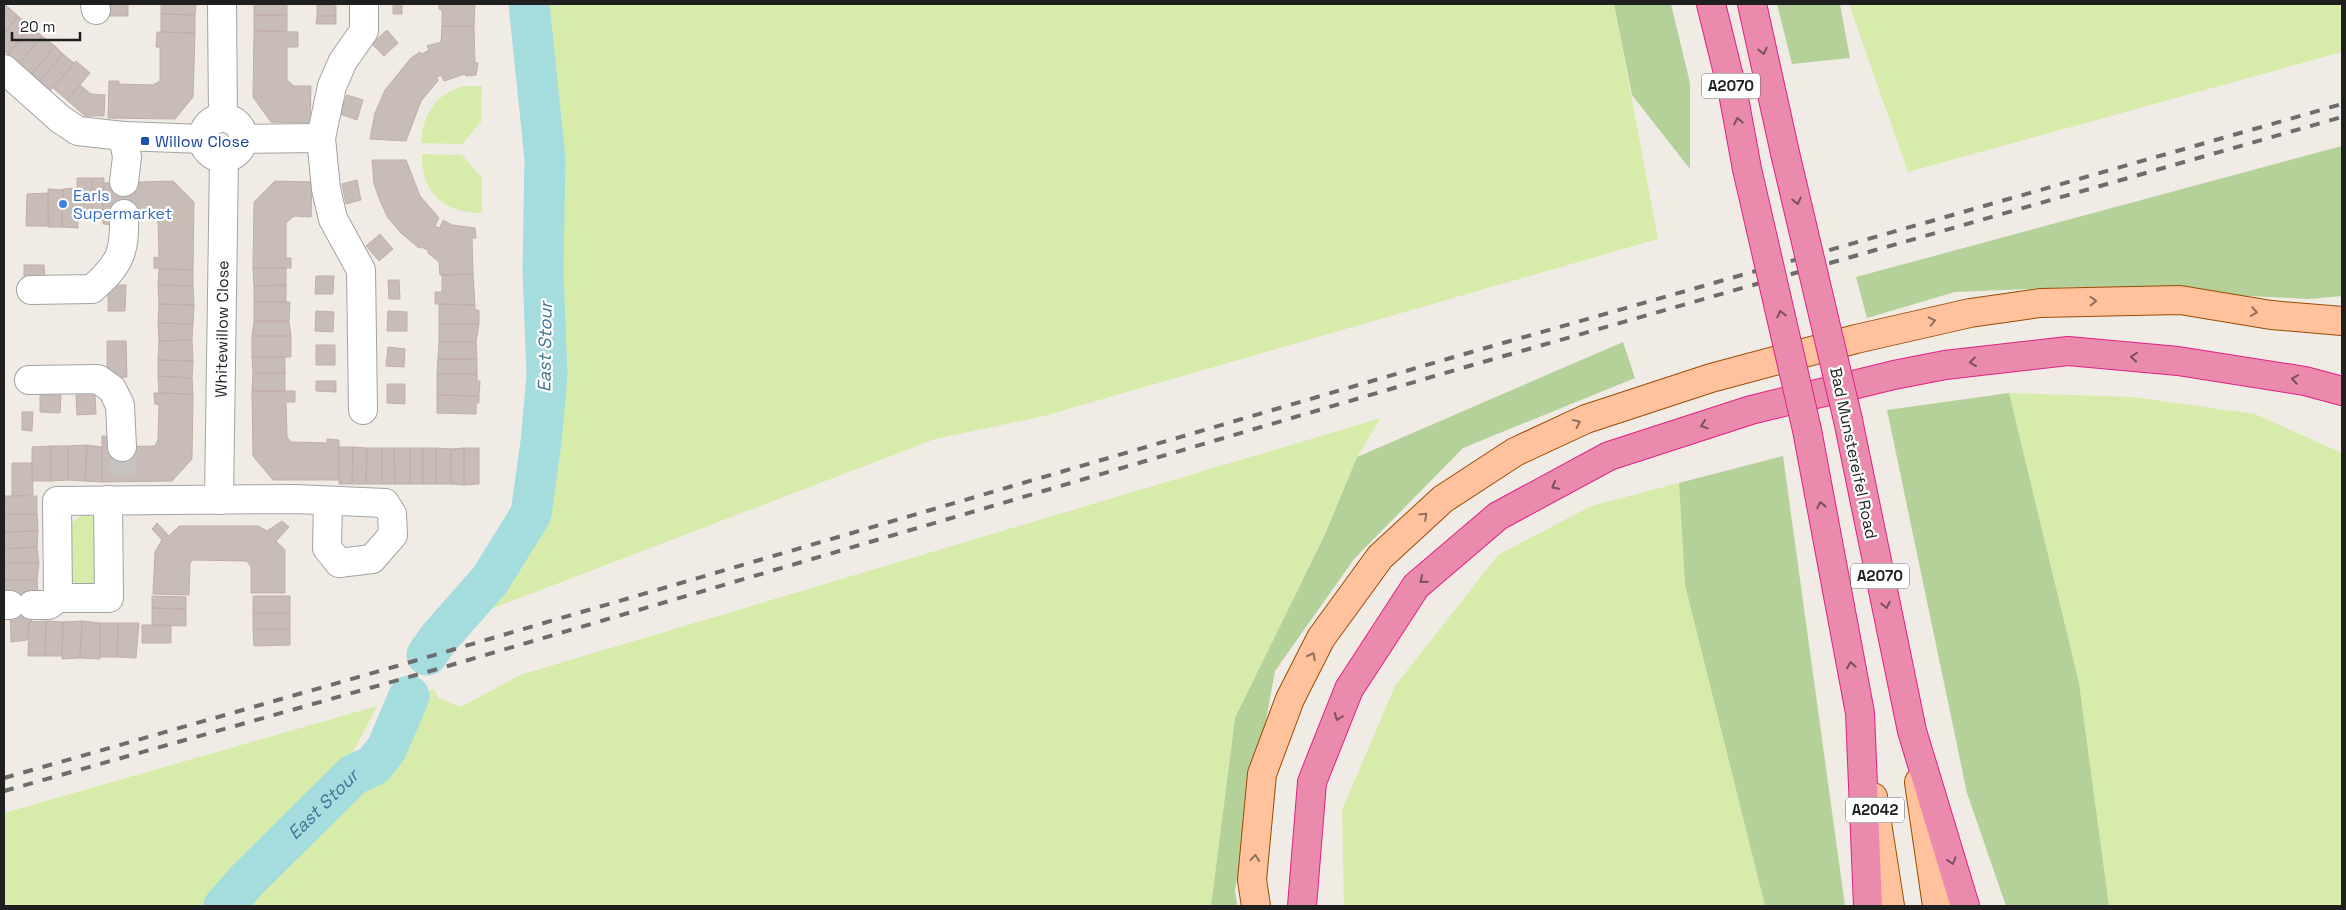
<svg xmlns="http://www.w3.org/2000/svg" width="2346" height="910" viewBox="0 0 2346 910" font-family="'Space Grotesk',sans-serif">
<rect width="100%" height="100%" fill="#f0ebe5"/>
<!-- grass -->
<path fill="#d7ecaa" d="M540,4H1614L1658,239L1044,416L935,439L491,609L557,472L552,65Z
M1849,4H2342V52L1908,172Z
M463,86H482L481,122L462,144L421,143C423,115 434,95 463,86Z
M422,154L462,155L482,178V213C444,212 421,194 422,154Z
M2009,393L2133,397L2255,414L2342,453V906H2109L2079,683Z
M1381,418L1357,457L1325,533L1235,718L1211,906H234L353,789L378,774L402,735L422,693L434,689L438,698L461,707L520,675Z
M1679,483L1685,585L1765,906H1344L1342,810L1395,686L1498,555L1591,506Z
M84,513L100,520L99,586L75,588L70,581L69,529L71,523Z
M377,706L352,754L201,906H4V813Z"/>
<!-- forest -->
<path fill="#b4d199" d="M1614,4H1671L1690,83V169L1632,95Z
M1777,4H1840L1850,58L1792,64Z
M2342,146V296L2309,299L2077,287L1955,292L1867,318L1856,277Z
M1623,342L1635,378L1463,448L1354,559L1275,671L1235,890L1237,906H1211L1235,718L1325,534L1357,457Z
M2009,393L2079,683L2109,906H2006L1967,793L1887,410Z
M1783,456L1845,906H1765L1685,585L1679,483Z"/>
<g fill="none" stroke-linecap="round" stroke-linejoin="round">
<!-- river -->
<g stroke="#a5dddf" stroke-width="41">
<path d="M427,655L438,639L490,580L531,514L541,442L547,376L543,270L545,159L529,4"/>
<path id="s1" d="M224,906L248,879L353,775L374,765L387,748L409,696"/>
</g>
</g>
<!-- building -->
<path fill="#c8bcb8" stroke="#c3aea7" d="M4,4L9,8L4,14Z
M109,4H128V16H109Z
M161,4H196L195,15L161,14Z
M254,4H287V15H254Z
M393,4H402V14H393Z
M439,4H475L474,26H442V10L439,9Z
M317,5L336,6V16H317Z
M9,8L18,16L4,34V14Z
M161,14L195,15V33L161,32Z
M254,15H287V31H254Z
M18,16L31,27L8,54L4,51V34Z
M317,16H336V24H316Z
M442,26H474L475,63H478L476,75L466,76L465,74L444,81L441,75L437,77L438,81L421,101L406,141L370,139L375,113L385,90L411,58L420,52L422,54L429,50L427,46L441,42Z
M31,27L42,36L19,64L8,54Z
M387,30L398,43L384,56L372,44Z
M254,31L298,32V47H287V80L294,86H311L310,123L271,122L253,97Z
M157,32L195,33L193,97L175,119L108,118L109,81H119V84L153,85L160,81V47H156Z
M42,36L55,46L31,75L19,64Z
M55,46L63,54L40,81L31,75Z
M63,54L74,63L50,91L40,81Z
M76,61L90,73L67,100L53,88Z
M80,85L91,94L105,95L104,116H85L67,100Z
M347,95L363,100L357,120L340,114Z
M372,160H406L420,196L439,218L435,226L440,228L443,220L452,225L475,228L476,238H472L473,274L440,275L439,262L428,253V250L421,247L419,248L402,234L388,218L380,201L374,184Z
M77,178H92V215H78Z
M92,178H104L103,215H92Z
M357,180L361,200L346,204L342,184Z
M173,181L194,202L193,270L154,268V257L159,258L158,222L153,215L117,213V225L103,224L104,183Z
M275,181L312,182L311,217L294,216L286,223V258H291V268H253L254,202Z
M77,188L78,228L62,227L63,189Z
M48,189L63,190L62,227H48Z
M48,193L49,226H26L27,194Z
M380,234L393,249L379,261L366,246Z
M24,265H44L45,280H24Z
M253,268H286V285L254,286Z
M159,269L193,270V286L158,285Z
M473,274L475,305L435,304V292H442V275Z
M316,276H334L333,294H315Z
M388,280H399L400,299H389Z
M108,285H126L125,311H108Z
M158,285L193,286L194,305L159,304Z
M286,285V302H254V286Z
M254,302H290L289,321H254Z
M159,304L194,305L193,324L158,323Z
M439,304L475,305V310H479V324H439Z
M316,311L334,312L333,332L315,331Z
M388,311L407,312V331H387Z
M254,321H289L291,336H252Z
M158,323L193,324L192,340L159,341Z
M439,324H479L476,342H439Z
M252,336H291V357H252Z
M192,340L193,361L158,360L159,341Z
M107,341H126L127,377L107,378Z
M439,342H476L477,359H438Z
M316,345H335V365H316Z
M388,347L405,349L404,367L386,366Z
M252,357H285V373H253Z
M438,359H477V374H437Z
M158,360L193,361L192,378L158,376Z
M253,373H285V391H252Z
M437,374H477V381H480L479,396L437,395Z
M158,376L192,378L193,394L159,393Z
M316,381H336V392L316,391Z
M387,384H405V404L387,403Z
M252,391H295V402H286L287,437L291,442L327,443V439L339,440V480H273L253,456Z
M154,393L193,394L192,459L172,481L102,482V436L116,437L115,447L155,446L158,440L159,405L155,404Z
M40,395H61L60,413L40,412Z
M76,395H95L96,414L77,415Z
M437,395L479,396V403H476V414L437,413Z
M22,412H33L32,431L22,430Z
M87,445L102,447V482L85,481Z
M87,445L85,481L68,480V446Z
M51,446H68V480L51,481Z
M51,446V481H32V447Z
M339,447H353L352,484H339Z
M353,447L367,448L366,484H352Z
M367,448H382V484H366Z
M382,448H394L395,484H382Z
M394,448H410V484H395Z
M410,448H423V484H410Z
M423,448H436V484H423Z
M436,448L451,449V484H436Z
M464,448H479V484L464,485Z
M464,448V485L451,484V449Z
M12,463H32L33,495L12,496Z
M4,496H37V514H4Z
M4,514H37L38,531L4,532Z
M282,521L289,527L276,541L285,550V593H251V567L247,561L193,560L190,563L189,595L153,594L155,552L162,540L152,529L157,523L169,536L179,526H258L267,531Z
M38,531L37,547L4,549V532Z
M37,547L39,563H4V549Z
M4,563H39L37,580H4Z
M4,580H37L38,594L32,600L4,599Z
M152,596L186,597V609L152,608Z
M253,596H290V613H253Z
M10,599L32,600V621L29,622L27,640L11,642Z
M152,608L186,609V626L152,625Z
M253,613H290V629H253Z
M46,621L45,656H28L29,622Z
M46,621L63,622L62,656H45Z
M82,621L80,658L62,659L63,622Z
M82,621L100,623V659L80,658Z
M100,623H118L117,657H100Z
M118,623H139L136,658L117,657Z
M142,625H171V643H142Z
M253,629H290V645L254,646Z"/>
<g fill="none" stroke-linecap="round" stroke-linejoin="round">
<!-- minor-tunnel -->
<path stroke="#c6c2bd" stroke-width="28" stroke-dasharray="28 14" stroke-linecap="butt" d="M122,447L123,481"/>
<!-- minor casing -->
<g stroke="#a3a3a3" stroke-width="30">
<g id="minor">
<path d="M95,4L96,10"/>
<path d="M222,4L223,118"/>
<path d="M4,69L60,119L78,131L123,136L203,139"/>
<circle cx="223" cy="138" r="20"/>
<path d="M123,136L127,157L124,182"/>
<path d="M243,139L321,138"/>
<path d="M31,290L92,289C121,263 125,253 124,214"/>
<path d="M29,380L98,379L112,389L120,405L122,447"/>
<path d="M363,410L361,270L333,219L326,189L321,138L332,86L343,61L364,31V4"/>
<path id="s2" d="M219,500L224,158"/>
<path d="M58,598L57,501L295,499L385,503L392,514L393,535L372,559L339,563L327,548L328,502"/>
<path d="M58,598H109L108,500"/>
<path d="M4,605H10"/>
<path d="M32,605H49L58,598"/>
</g>
</g>
<!-- major casing -->
<g stroke="#9b4b00" stroke-width="30">
<path id="major" d="M1919,782L1937,906
M1873,797L1890,906
M1256,906L1252,880L1262,774L1290,699L1321,638L1380,557L1443,499L1515,452L1586,419L1711,378L1856,339L1970,313L2040,303L2180,300L2271,315L2342,321"/>
</g>
<!-- highway casing -->
<g stroke="#e12086" stroke-width="30">
<path id="highway" d="M1711,4L1733,93L1747,169
M1752,4L1785,153
M1848,420L1912,731L1965,906
M1807,430L1860,713L1868,906
M1302,906L1312,782L1349,689L1416,586L1498,516L1609,456L1751,410L1894,375L1945,365L2068,351L2178,361L2305,381L2342,391"/>
</g>
<!-- minor -->
<use href="#minor" stroke="#fff" stroke-width="28"/>
<!-- major -->
<use href="#major" stroke="#ffc29c" stroke-width="28"/>
<!-- highway -->
<use href="#highway" stroke="#ea8bae" stroke-width="28"/>
<!-- rail -->
<path stroke="#6d6d6d" stroke-width="4" stroke-dasharray="10 10" stroke-linecap="butt" d="M4,778L390,668L1454,357L2342,104
M4,791L448,666L1462,368L2342,117"/>
<!-- highway-bridge casing -->
<g stroke="#e12086" stroke-width="30" stroke-linecap="butt">
<path id="highway-bridge" d="M1785,153L1848,420
M1747,169L1807,430"/>
</g>
<!-- highway-bridge -->
<use href="#highway-bridge" stroke="#ea8bae" stroke-width="28"/>
</g>
<!-- one-way arrows -->
<defs><path id="oneway-chevron" d="M-2-3.5L2.5 0L-2 3.5" fill="none" stroke-width="1.6" stroke-linecap="round" stroke-linejoin="round" transform="scale(1.25)"/></defs>
<g stroke="#7a505f">
<use href="#oneway-chevron" transform="translate(1763 51) rotate(77)"/>
<use href="#oneway-chevron" transform="translate(1738 121) rotate(-101)"/>
<use href="#oneway-chevron" transform="translate(1797 201) rotate(77)"/>
<use href="#oneway-chevron" transform="translate(1781 314) rotate(-103)"/>
<use href="#oneway-chevron" transform="translate(2134 357) rotate(-175)"/>
<use href="#oneway-chevron" transform="translate(1973 362) rotate(173)"/>
<use href="#oneway-chevron" transform="translate(2295 379) rotate(-171)"/>
<use href="#oneway-chevron" transform="translate(1704 425) rotate(162)"/>
<use href="#oneway-chevron" transform="translate(1555 486) rotate(152)"/>
<use href="#oneway-chevron" transform="translate(1821 505) rotate(-100)"/>
<use href="#oneway-chevron" transform="translate(1423 580) rotate(140)"/>
<use href="#oneway-chevron" transform="translate(1886 605) rotate(78)"/>
<use href="#oneway-chevron" transform="translate(1851 665) rotate(-100)"/>
<use href="#oneway-chevron" transform="translate(1338 717) rotate(111)"/>
<use href="#oneway-chevron" transform="translate(1952 861) rotate(73)"/>
</g>
<g stroke="#8f705e">
<use href="#oneway-chevron" transform="translate(2093 301) rotate(-2)"/>
<use href="#oneway-chevron" transform="translate(2254 312) rotate(9)"/>
<use href="#oneway-chevron" transform="translate(1932 321) rotate(-13)"/>
<use href="#oneway-chevron" transform="translate(1577 423) rotate(-25)"/>
<use href="#oneway-chevron" transform="translate(1424 516) rotate(-43)"/>
<use href="#oneway-chevron" transform="translate(1312 656) rotate(-63)"/>
<use href="#oneway-chevron" transform="translate(1255 858) rotate(-85)"/>
</g>
<!-- markers -->
<rect fill="#1a4fb4" stroke="#fff" stroke-width="2" x="140" y="136" width="10" height="10" rx="2.5"/>
<circle fill="#3f7fe0" stroke="#fff" stroke-width="2" cx="63" cy="204" r="5"/>
<g text-anchor="middle" stroke-width="4.5" stroke-linejoin="round" paint-order="stroke">
<!-- shield labels -->
<g fill="#fff" stroke="#626262" stroke-width="1">
<rect x="1702" y="73.5" width="58" height="25" rx="4"/>
<rect x="1851" y="563.5" width="58" height="25" rx="4"/>
<rect x="1846" y="797.5" width="58" height="25" rx="4"/>
</g>
<g font-size="15" font-weight="bold" fill="#1f1f1f">
<text x="1731" y="91">A2070</text>
<text x="1880" y="581">A2070</text>
<text x="1875" y="815">A2042</text>
</g>
<!-- transit labels -->
<g font-size="16" fill="#164399" stroke="#fff" text-anchor="start">
<text x="155" y="147">Willow Close</text>
</g>
<!-- shop labels -->
<g font-size="16" fill="#366cbe" stroke="#fff" text-anchor="start">
<text x="73" y="201">Earls<tspan x="73" dy="18">Supermarket</tspan></text>
</g>
<!-- street labels -->
<g font-size="16" fill="#1f1f1f" stroke="#fff">
<text dy="6" stroke="none"><textPath href="#s2" startOffset="171">Whitewillow Close</textPath></text>
<text transform="translate(1854 453) rotate(78)" y="6">Bad Munstereifel Road</text>
</g>
<!-- water labels -->
<g font-size="18" font-style="italic" fill="#3d7793" stroke="#fff">
<text transform="translate(545 347) rotate(-89)" y="6">East Stour</text>
<text dy="6" stroke="none"><textPath href="#s1" startOffset="142">East Stour</textPath></text>
</g>
</g>
<!-- border -->
<rect width="2346" height="910" fill="none" stroke="#1f1f1f" stroke-width="10"/>
<!-- scale -->
<path d="M12 32v8h68v-8" fill="none" stroke="#1f1f1f" stroke-width="2.5"/>
<text x="20" y="32" font-size="15" fill="#1f1f1f" stroke="#ffffff" stroke-width="4" paint-order="stroke">20 m</text>
</svg>
